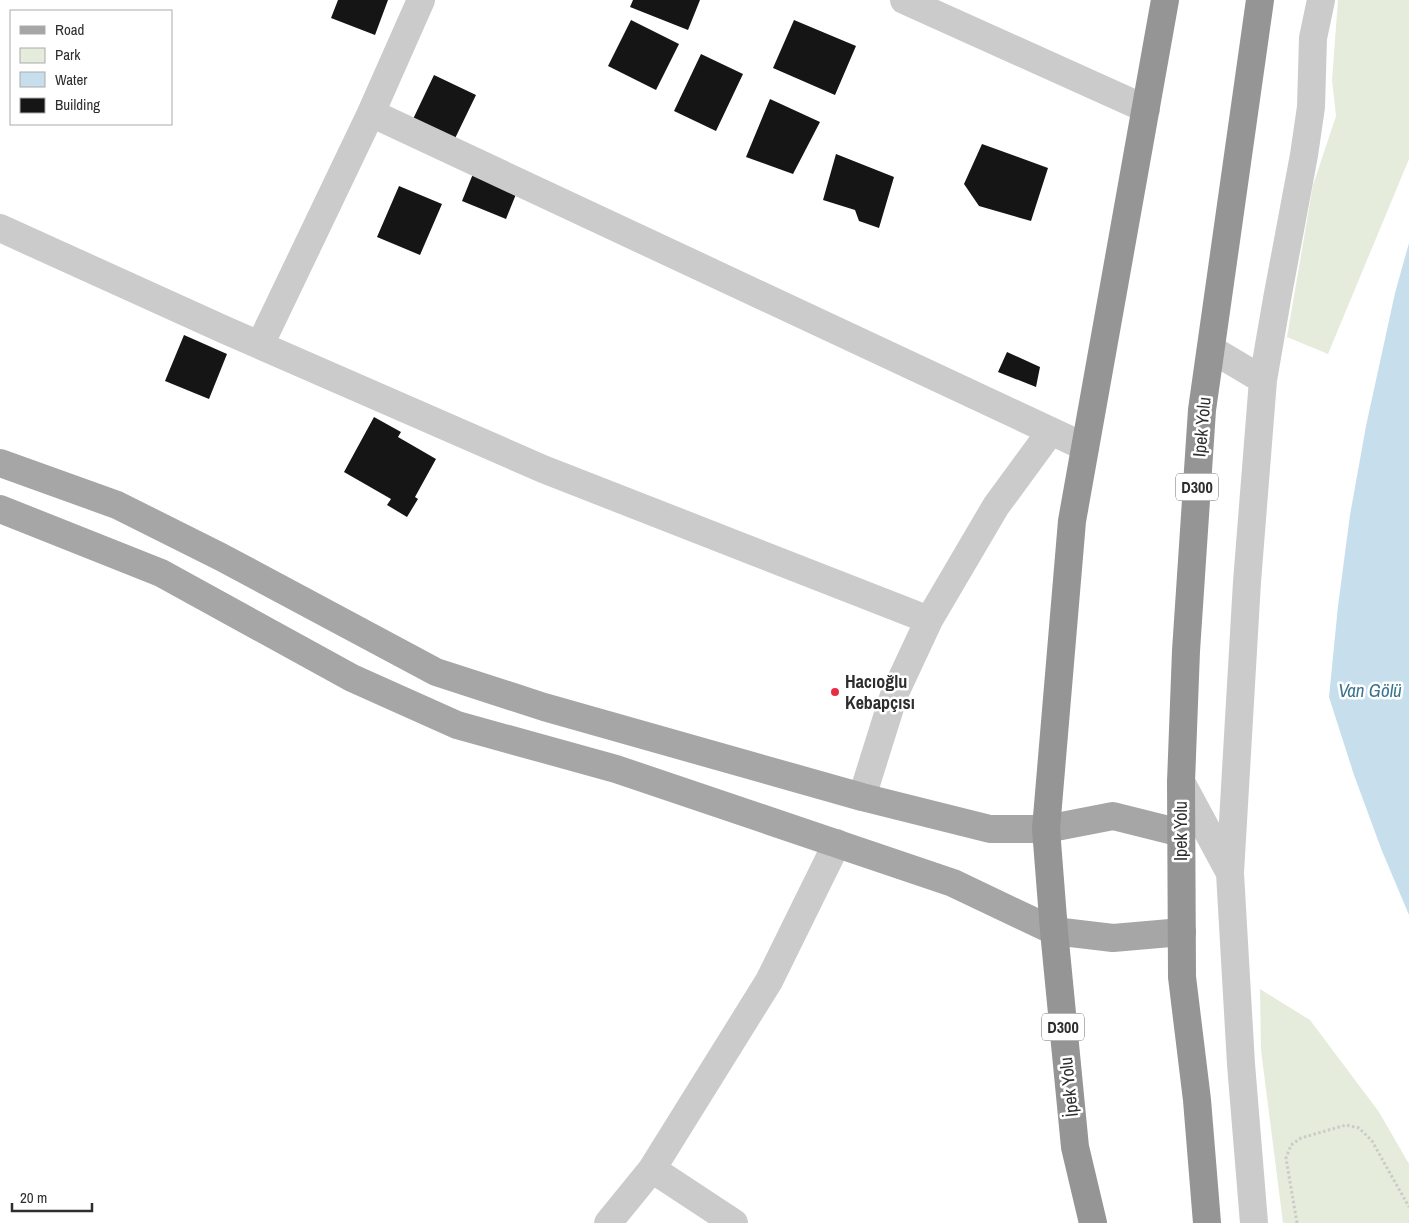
<svg xmlns="http://www.w3.org/2000/svg" width="1409" height="1223" viewBox="0 0 1409 1223" font-family="'Archivo Narrow',sans-serif">
<rect width="100%" height="100%" fill="#fff"/>
<!-- green -->
<path fill="#e5ecdb" d="M1338,0H1409V159L1328,354L1287,337L1313,185L1336,116L1332,80Z
M1260,989L1310,1020L1379,1112L1409,1164V1223H1283L1261,1050Z"/>
<!-- water -->
<path fill="#c7dfec" d="M1409,243V915L1382,851L1354,775L1329,697L1338,606L1350,515L1366,426L1395,293Z"/>
<!-- building -->
<path fill="#151515" d="M338,0H388L375,35L331,18Z
M633,0H700L688,30L630,7Z
M631,20L679,44L656,90L608,66Z
M794,20L856,46L835,95L773,68Z
M701,54L743,74L716,131L674,111Z
M434,75L476,95L446,157L404,138Z
M770,99L820,122L793,174L746,157Z
M982,144L1048,168L1031,221L979,206L964,184Z
M481,154L525,172L506,219L462,201Z
M836,154L894,177L879,228L859,221L855,210L823,200Z
M399,186L442,204L420,255L377,237Z
M184,335L227,354L209,399L165,381Z
M1007,352L1040,367L1036,387L998,372Z
M374,417L401,432L398,437L436,459L415,497L418,499L407,517L387,505L391,499L344,472Z"/>
<g fill="none" stroke-linecap="round" stroke-linejoin="round">
<!-- path -->
<path stroke="#cbcbcb" stroke-width="3" stroke-dasharray="2.5 2.5" stroke-linecap="butt" d="M1297,1223L1286,1158L1291,1145L1301,1138L1346,1125L1359,1128L1372,1141L1409,1207"/>
<!-- minor -->
<path stroke="#cbcbcb" stroke-width="28" d="M421,0L371,113L1085,447
M904,0L1146,109
M0,228L225,330L543,469L929,620
M260,345L371,113
M1211,349L1263,380
M1181,782L1230,873L1241,1064L1254,1223
M862,797L894,695L929,620L996,506L1051,431
M1230,873L1247,582L1263,380L1277,299L1304,155L1311,107L1313,38L1321,0
M652,1169L734,1223
M608,1223L652,1169L769,981L837,843"/>
<!-- major -->
<path stroke="#a6a6a6" stroke-width="28" d="M0,463L117,505L221,557L436,672L544,707L862,797L990,829H1046L1113,816L1181,833
M0,509L161,573L352,678L457,725L616,769L953,883L1054,931L1113,938L1182,932"/>
<!-- highway -->
<path stroke="#959595" stroke-width="28" d="M1093,1223L1075,1147L1054,931L1046,829L1072,521L1165,0
M1207,1223L1197,1100L1182,977L1181,782L1186,651L1202,410L1260,0"/>
</g>
<!-- markers -->
<circle fill="#e92c42" stroke="#fff" stroke-width="2" cx="835" cy="692" r="5"/>
<g text-anchor="middle" stroke-width="5" stroke-linejoin="round" paint-order="stroke">
<!-- shield labels -->
<g fill="#fff" stroke="#6d6d6d" stroke-width="1">
<rect x="1176" y="473.5" width="42" height="27" rx="4"/>
<rect x="1042" y="1013.5" width="42" height="27" rx="4"/>
</g>
<g font-size="16" font-weight="bold" fill="#2e2e2e">
<text x="1197" y="493">D300</text>
<text x="1063" y="1033">D300</text>
</g>
<!-- street labels -->
<g font-size="18" fill="#2e2e2e" stroke="#fff">
<text transform="translate(1202 427) rotate(-85)" y="6">Ipek Yolu</text>
<text transform="translate(1181 831) rotate(-90)" y="6">Ipek Yolu</text>
<text transform="translate(1069 1087) rotate(-96)" y="6">İpek Yolu</text>
</g>
<!-- poi labels -->
<g font-size="18" font-weight="bold" fill="#2e2e2e" stroke="#fff" text-anchor="start">
<text x="845" y="688">Hacıoğlu<tspan x="845" dy="21">Kebapçısı</tspan></text>
</g>
<!-- water labels -->
<g font-size="19" font-style="italic" fill="#3a7492" stroke="#fff">
<text x="1370" y="697">Van Gölü</text>
</g>
</g>
<!-- legend -->
<rect x="10" y="10" width="162" height="115" fill="#ffffff" stroke="#ababab"/>
<rect x="20" y="26" width="25" height="8" fill="#a6a6a6" stroke="#ababab"/>
<text x="55" y="35" font-size="15" fill="#2e2e2e">Road</text>
<rect x="20" y="48" width="25" height="15" fill="#e5ecdb" stroke="#ababab"/>
<text x="55" y="60" font-size="15" fill="#2e2e2e">Park</text>
<rect x="20" y="72" width="25" height="15" fill="#c7dfec" stroke="#ababab"/>
<text x="55" y="85" font-size="15" fill="#2e2e2e">Water</text>
<rect x="20" y="98" width="25" height="15" fill="#151515" stroke="#ababab"/>
<text x="55" y="110" font-size="15" fill="#2e2e2e">Building</text>
<!-- scale -->
<path d="M12 1203v8h80v-8" fill="none" stroke="#2e2e2e" stroke-width="2.5"/>
<text x="20" y="1203" font-size="15" fill="#2e2e2e" stroke="#ffffff" stroke-width="4" paint-order="stroke">20 m</text>
</svg>
